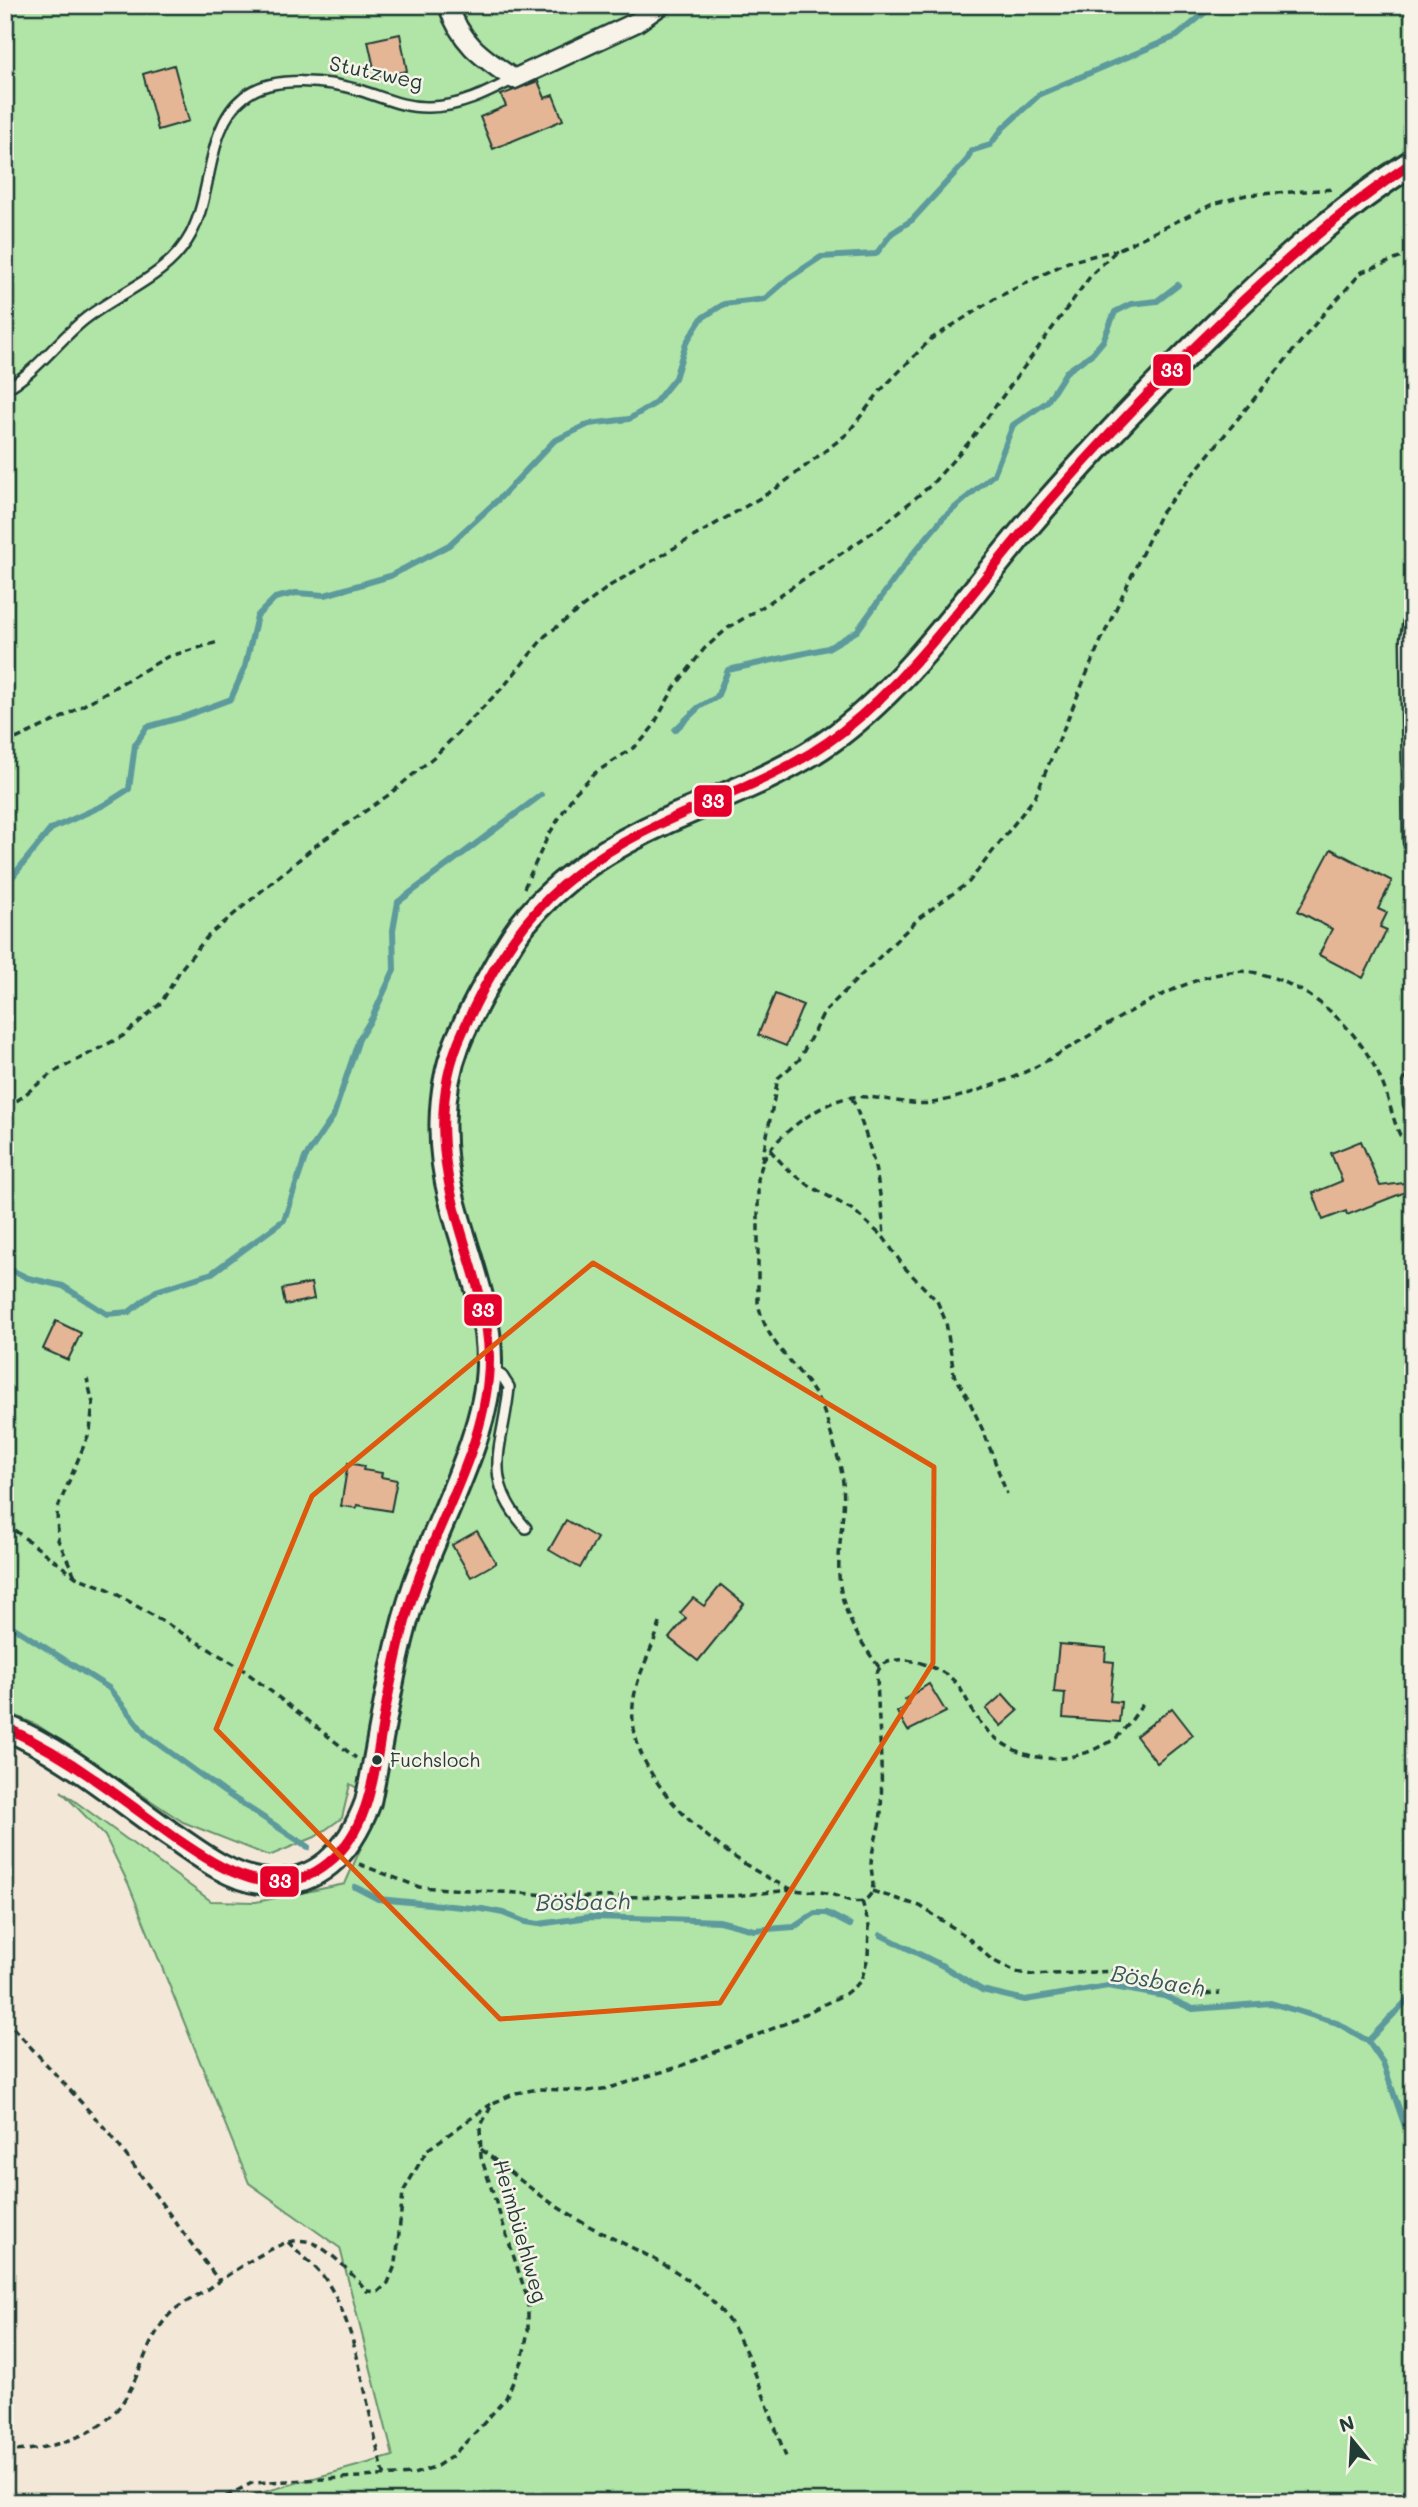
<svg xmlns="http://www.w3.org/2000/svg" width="1418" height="2507" viewBox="0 0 1418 2507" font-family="Mali,sans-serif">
<rect width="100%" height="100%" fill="#f3e7d8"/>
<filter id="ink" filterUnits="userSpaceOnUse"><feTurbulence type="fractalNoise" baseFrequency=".0143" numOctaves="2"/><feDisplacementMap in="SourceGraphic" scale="14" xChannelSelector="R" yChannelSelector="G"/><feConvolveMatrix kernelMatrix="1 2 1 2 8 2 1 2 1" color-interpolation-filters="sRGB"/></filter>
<g filter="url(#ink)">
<!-- green -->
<path fill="#b1e5a7" stroke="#68916e" stroke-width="2" d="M5,5H1413V2502H228L393,2456L340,2248L249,2183L128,1883L105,1836L61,1791L211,1901L256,1902L345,1884L381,1802L350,1784L342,1818L315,1837L269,1856L183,1822L37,1725L5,1711Z"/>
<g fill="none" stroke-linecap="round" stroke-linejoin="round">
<!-- stream -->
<path stroke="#5d9a9c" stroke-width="6" d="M675,730L699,707L717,697L728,670L828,648L857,631L912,555L943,518L994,474L1013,425L1047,402L1066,372L1093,353L1103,341L1115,312L1131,304L1157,301L1178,285
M5,886L51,829L104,805L129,789L135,745L147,727L183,717L231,699L245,667L257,616L275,598L296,593L325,595L390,576L449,545L502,496L554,441L589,424L629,419L654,404L675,378L686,343L702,318L724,304L765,299L789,278L821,257L876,254L892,233L912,220L967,160L971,151L990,145L1003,128L1040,94L1177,36L1214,5
M5,1267L28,1278L63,1286L107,1314L129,1312L156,1291L212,1273L284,1220L305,1158L333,1117L359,1039L372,1018L394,970L393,930L398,902L541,795
M5,1622L109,1688L146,1735L223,1791L308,1847
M355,1887L378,1899L482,1909L503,1913L525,1922L539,1924L589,1917L667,1919L719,1921L754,1930L794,1927L815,1913H827L850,1925
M881,1935L943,1966L982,1990L1025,2000L1108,1986L1164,1996L1193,2009L1271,2003L1337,2023L1368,2041L1383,2063L1407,2132L1413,2142
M1368,2041L1413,1994"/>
</g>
<!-- building -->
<path fill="#e5b696" stroke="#1f3d34" stroke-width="2" d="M400,34L407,71L376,77L368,41Z
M174,65L189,121L158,130L143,74Z
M538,81L545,98L553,95L563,120L493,149L480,117L506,106L501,95Z
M1331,849L1392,881L1378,909L1387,913L1380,927L1387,930L1363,978L1319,955L1332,929L1298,911Z
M775,994L803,1005L786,1046L758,1035Z
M1361,1141L1380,1186L1413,1182V1189L1347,1215L1346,1211L1323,1220L1313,1193L1342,1181L1331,1153Z
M311,1283L314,1299L285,1305L282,1289Z
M56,1321L81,1333L68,1360L43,1349Z
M348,1463L364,1466L363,1470L382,1473L381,1477L397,1480L391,1511L357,1505L356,1508L341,1506Z
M566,1520L597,1538L580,1568L549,1550Z
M477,1531L496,1563L471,1577L452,1545Z
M721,1585L744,1604L698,1661L669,1638L686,1618L680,1613L693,1598L704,1606Z
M1059,1644L1106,1648L1105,1661L1114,1662L1110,1701L1121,1702L1119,1722L1063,1718L1065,1693L1054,1692Z
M929,1684L946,1712L908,1731L897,1712L909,1705L905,1699Z
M1003,1694L1018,1711L1001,1726L986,1709Z
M1172,1708L1193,1735L1157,1763L1136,1736Z"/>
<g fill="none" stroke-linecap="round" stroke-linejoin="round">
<!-- lane casing -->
<g stroke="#1f3d34" stroke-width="14">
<path id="lane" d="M5,389C37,372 57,341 85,319C121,291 169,276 191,234C213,193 206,126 244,97C272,74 330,81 362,91C384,98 405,108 429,107C460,107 487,93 514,79
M491,1369L502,1376L509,1387C504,1446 479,1476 526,1528"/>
</g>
<!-- street casing -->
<g stroke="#1f3d34" stroke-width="23">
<path id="street" d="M448,5C461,44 482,57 514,79L637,22L661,5
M1413,621L1410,640L1413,841
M1413,1085V1103"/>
</g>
<!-- secondary casing -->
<g stroke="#1f3d34" stroke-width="30">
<path id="secondary" d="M5,1727C65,1752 117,1797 170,1834C197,1852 226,1876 259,1881C316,1890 350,1851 368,1802C383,1730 392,1655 416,1585C439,1520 488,1433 489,1365C490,1308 466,1255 452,1200C439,1150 438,1093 457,1044C466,1021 478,1000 490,978C500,960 510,940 523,924C561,876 613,845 668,820C725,795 787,773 838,735C914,677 968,596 1029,524C1089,454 1152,388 1218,324C1279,265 1341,208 1413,162"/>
</g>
<!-- path -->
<path stroke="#1f3d34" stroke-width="3.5" stroke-dasharray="7 5" stroke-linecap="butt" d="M5,744L61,718L167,657L218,642
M524,888L548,836L574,794L595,773L639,744L652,728L674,688L704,649L728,628L767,604L883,525L931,485L970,441L1092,274L1117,250L1213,204L1246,195L1335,189
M852,1098C873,1149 881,1183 884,1238
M5,1104L18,1100L52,1073L123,1036L161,1003L181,969L207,937L315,846L390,794L436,755L505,685L545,636L611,585L777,488L847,434L881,390L931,339L996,298L1068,262L1117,250
M770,1150L786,1168L810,1186L853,1210L884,1238L904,1267L937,1301L946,1322L954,1374L968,1398L985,1435L1007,1494
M762,1161L778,1078L799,1060L824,1012L919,918L969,882L1035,797L1098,647L1161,513L1320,318L1362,272L1413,253
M5,1523L76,1577L108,1589L241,1668L356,1758
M75,1576L58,1540L57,1510L90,1431L93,1403L87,1379
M660,1623C649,1662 627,1687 634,1729C645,1796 731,1863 789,1888C800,1893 814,1890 826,1893C839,1895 860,1910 870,1895C876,1886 871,1874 871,1864C872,1846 880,1829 881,1812C883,1766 878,1719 877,1673C887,1646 942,1666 956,1683C967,1696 972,1715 985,1728C1014,1760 1059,1767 1097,1748C1103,1745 1111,1742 1116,1738C1126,1729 1135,1715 1143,1704
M879,1667C858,1639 841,1611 839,1575C837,1535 851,1498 838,1458C832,1439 827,1415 817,1397C796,1362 767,1346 758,1303V1179C761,1168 763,1159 770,1150C785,1129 827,1099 853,1097C879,1095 907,1106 932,1103C950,1100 971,1093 988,1087C1005,1081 1022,1074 1037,1066C1091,1038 1197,959 1257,973C1312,986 1359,1029 1381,1080C1389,1098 1392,1118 1400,1135L1413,1142
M359,1864L419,1887L582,1897L733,1896L791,1890
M872,1891L920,1906L966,1936L992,1960L1016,1972L1032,1975L1117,1971L1196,1994L1220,1993
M5,2019L111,2135L219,2281
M481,2149C516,2177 550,2205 589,2226C637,2252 691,2270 725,2316C751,2350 770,2416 786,2457
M288,2242C299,2253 313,2264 323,2276C361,2329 366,2415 385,2477
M5,2451C38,2452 85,2440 110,2417C139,2390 142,2346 168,2316C177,2306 191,2299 203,2292C229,2274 256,2255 285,2243C291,2241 300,2240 306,2241C324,2243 355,2277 367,2291L378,2292L388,2283L396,2263L403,2192L427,2150L491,2104
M215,2502L252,2483L414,2474L437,2466L451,2457L476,2432L506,2398L522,2361L528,2331V2300L481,2157L480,2127L493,2103L516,2093L539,2089L588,2091L609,2088L678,2067L784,2024L845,1994L861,1981L868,1957L869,1926L862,1901"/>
<!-- lane -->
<use href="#lane" stroke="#f7f3e8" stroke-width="9"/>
<!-- street -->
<use href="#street" stroke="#f7f3e8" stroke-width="18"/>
<!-- secondary -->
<use href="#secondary" stroke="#f7f3e8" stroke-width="24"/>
<!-- bus-1 casing -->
<g stroke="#f7f3e8" stroke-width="16">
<path id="bus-1" d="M5,1727C37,1742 66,1759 94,1779C122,1798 149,1819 177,1839C222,1870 277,1905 328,1863C373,1827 375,1763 385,1711C392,1677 398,1644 408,1611C432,1527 490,1446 489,1356C488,1313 473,1272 461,1231C441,1165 433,1096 463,1031C514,916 568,863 684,813C739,790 796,768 843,731C917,672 970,593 1031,522C1084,460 1140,401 1198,344C1265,278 1334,215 1413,162"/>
</g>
<!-- bus-1 -->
<use href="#bus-1" stroke="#e4002b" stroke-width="10"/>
</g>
</g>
<!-- marked area -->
<path fill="none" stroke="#de580e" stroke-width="5" stroke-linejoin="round" d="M593,1263L934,1467L933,1663L720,2003L500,2019L216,1729L312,1496Z"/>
<!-- markers -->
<circle fill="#1f3d34" stroke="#f7f3e8" stroke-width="2.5" cx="377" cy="1760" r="6"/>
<g text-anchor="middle" stroke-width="5" stroke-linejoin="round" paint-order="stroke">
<!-- bus labels -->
<g font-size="19" fill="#1f3d34" stroke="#f7f3e8" text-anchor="start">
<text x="390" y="1767">Fuchsloch</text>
</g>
<!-- street labels -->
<g font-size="21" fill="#1f3d34" stroke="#f7f3e8">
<text transform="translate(376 73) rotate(12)" y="7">Stutzweg</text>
<text transform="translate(520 2231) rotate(74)" y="7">Heimbüehlweg</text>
</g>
<!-- water labels -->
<g font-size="23" font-style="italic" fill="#345c57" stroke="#f7f3e8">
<text transform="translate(583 1902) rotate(-1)" y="8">Bösbach</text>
<text transform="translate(1158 1981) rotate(10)" y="8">Bösbach</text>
</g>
</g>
<g stroke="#f7f3e8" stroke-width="2.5">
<rect x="1152" y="353" width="40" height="34" rx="7" fill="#e4002b"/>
<rect x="693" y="784" width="40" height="34" rx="7" fill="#e4002b"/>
<rect x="463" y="1293" width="40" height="34" rx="7" fill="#e4002b"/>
<rect x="259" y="1865" width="41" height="33" rx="7" fill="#e4002b"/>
</g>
<g font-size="19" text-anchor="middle" font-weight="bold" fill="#fff">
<text x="1172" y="377">33</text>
<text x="713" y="808">33</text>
<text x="483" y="1317">33</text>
<text x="280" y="1888">33</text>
</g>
<!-- margin -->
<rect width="1418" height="2507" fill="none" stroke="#f7f3e8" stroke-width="28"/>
<rect x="14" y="14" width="1390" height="2479" fill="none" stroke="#1f3d34" stroke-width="2.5" filter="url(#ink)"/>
<!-- north arrow -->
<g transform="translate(1352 2440) rotate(342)" stroke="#f7f3e8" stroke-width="5" paint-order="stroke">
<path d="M0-5L12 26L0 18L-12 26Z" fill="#1f3d34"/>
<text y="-10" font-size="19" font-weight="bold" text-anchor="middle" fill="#1f3d34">N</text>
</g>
</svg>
